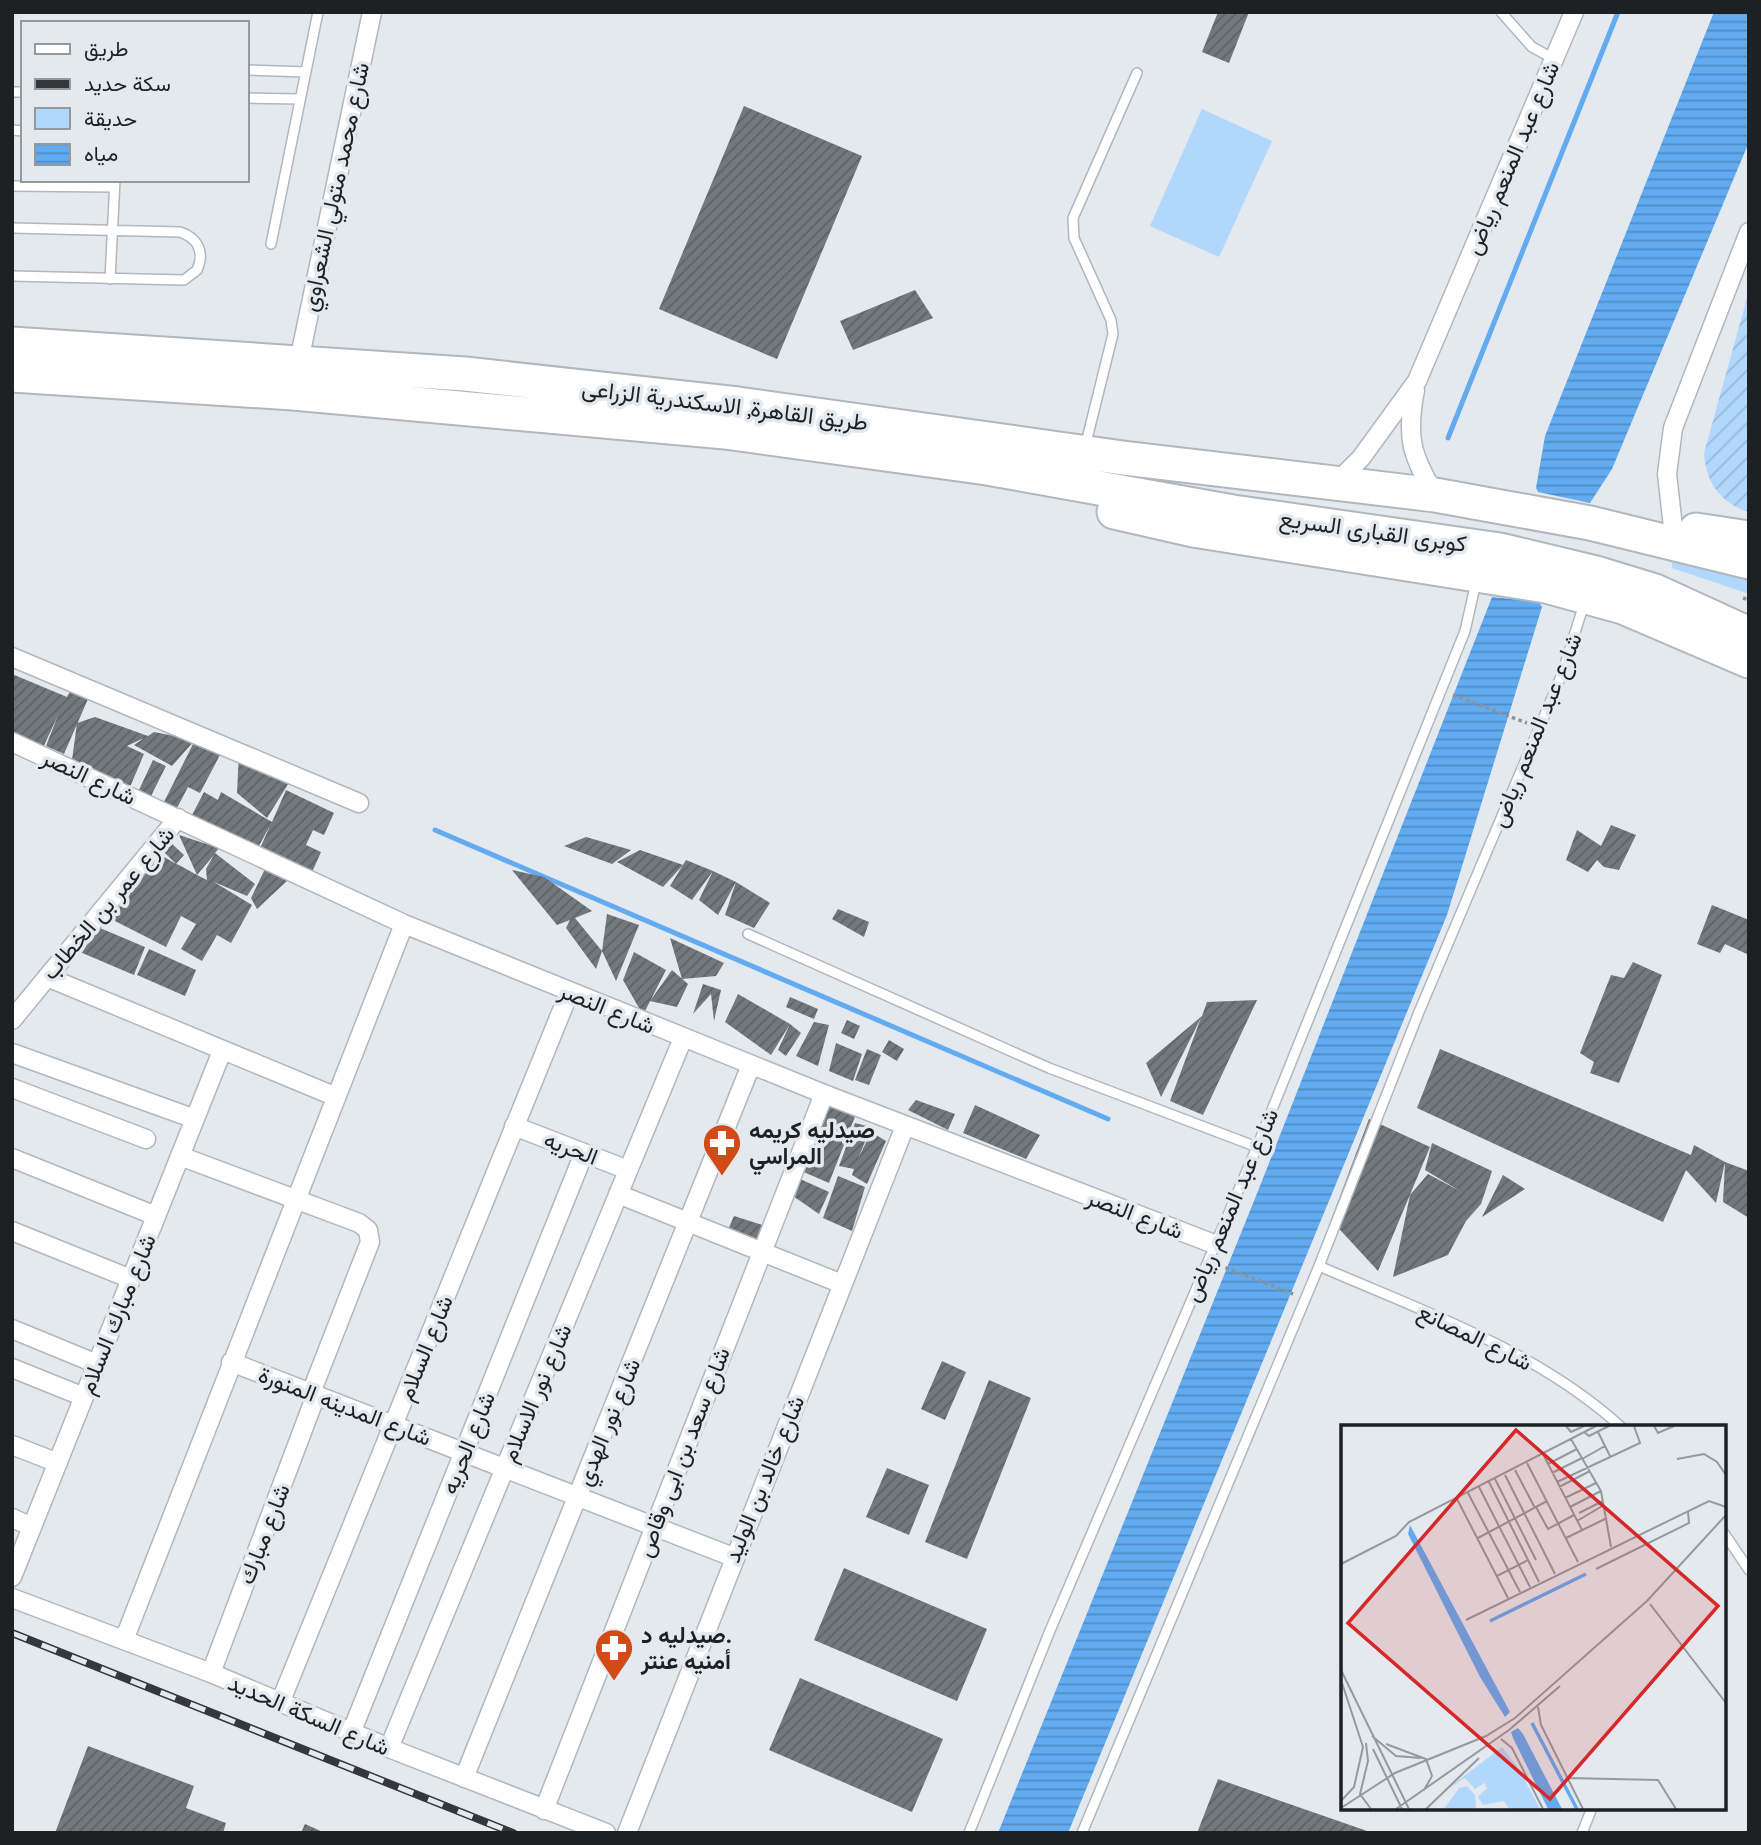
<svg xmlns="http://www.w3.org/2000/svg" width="1761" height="1845" viewBox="0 0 1761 1845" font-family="'PT Sans',Vazirmatn,sans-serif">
<defs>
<pattern id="garden-furrows" width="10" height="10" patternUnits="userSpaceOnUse" patternTransform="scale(1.75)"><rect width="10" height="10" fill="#b2d7fd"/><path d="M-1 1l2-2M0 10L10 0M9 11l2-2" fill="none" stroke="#99b8d9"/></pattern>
<pattern id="water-rules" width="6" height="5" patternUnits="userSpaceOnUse" patternTransform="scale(1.75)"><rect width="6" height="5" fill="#62abf0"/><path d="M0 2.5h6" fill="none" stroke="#508bc2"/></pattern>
<pattern id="building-hatch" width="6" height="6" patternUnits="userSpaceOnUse" patternTransform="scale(1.75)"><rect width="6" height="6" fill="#72787d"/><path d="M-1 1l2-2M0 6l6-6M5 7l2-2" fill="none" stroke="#5d6266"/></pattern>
</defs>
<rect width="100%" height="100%" fill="#e3e9ef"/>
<!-- green -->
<path fill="#b2d7fd" d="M1202,109L1272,141L1219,257L1150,226Z
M1672,561L1749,579V594L1672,568Z"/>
<!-- garden -->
<path fill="url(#garden-furrows)" d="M1749,291V512C1720,503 1706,483 1704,453Z"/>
<!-- water -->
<path fill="url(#water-rules)" d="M1714,12H1749V142L1612,469L1590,503L1538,492L1536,488L1545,436Z
M1492,597L1539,602L1542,607L1447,915L1068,1833H998L1256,1196Z"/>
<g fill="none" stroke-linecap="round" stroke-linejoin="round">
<!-- stream -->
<path stroke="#62abf0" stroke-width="5" d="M1448,438L1618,12
M435,830L1108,1119"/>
</g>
<!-- building -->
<path fill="url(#building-hatch)" d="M1218,12H1249L1229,63L1202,52Z
M744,106L862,156L777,359L659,309Z
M915,290L933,318L853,350L840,321Z
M12,674L67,697L70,691L88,699L64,754L46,746L58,715L42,750L12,737Z
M95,717L148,736L154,732L195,740L172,766L134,745L144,738L127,746L144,754L130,787L72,760L77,723Z
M195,740L221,753L200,793L188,787L177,808L164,802Z
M239,752L290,781L267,818L237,793Z
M153,760L166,766L151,796L139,790Z
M286,790L334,813L324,835L313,830L306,845L321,852L309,879L257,855L270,826L256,851L191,817L204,792L218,800L221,792L272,822Z
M1611,825L1636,835L1619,870L1604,867L1597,860L1588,872L1566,860L1577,830L1601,846Z
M179,835L219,848L215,853L255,884L247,896L214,882L252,905L231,943L217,935L202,961L181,949L196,924L181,916L166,947L113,920L129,887L161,855L176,864L162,850L170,842L184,855L176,864L179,865L197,875L207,880L206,869L214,855L197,875Z
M586,837L631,850L612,864L564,846Z
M640,850L683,865L663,887L617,862Z
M686,860L713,871L736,882L718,915L699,900L713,871L692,900L670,886Z
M265,869L288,880L257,909L251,898Z
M512,870L544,877L592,911L575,918L602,951L596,969L566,928L570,920L557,925Z
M736,882L770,903L754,928L725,915Z
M1712,905L1749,920V955L1725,944L1720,953L1697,944Z
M838,909L869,922L864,937L832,919Z
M607,914L639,925L616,981L602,951Z
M100,928L145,947L134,975L80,952Z
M670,938L724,963L716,976L682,979Z
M149,949L196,970L185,996L137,975Z
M634,952L666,970L643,1015L623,980Z
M1633,962L1662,975L1619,1083L1590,1073L1594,1062L1580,1053L1611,975L1624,978Z
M672,970L688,984L677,1007L650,1001Z
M703,984L721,990L714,1021L711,994L693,1014Z
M738,994L790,1024L801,1033L786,1056L778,1050L790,1024L771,1055L725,1022Z
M790,997L818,1009L814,1019L786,1007Z
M1257,1000L1203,1115L1170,1101L1201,1018L1161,1097L1146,1063L1202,1016L1207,1002Z
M847,1020L860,1026L854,1039L841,1033Z
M814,1022L829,1025L818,1066L796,1056Z
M889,1040L904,1049L897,1061L882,1052Z
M836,1043L862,1054L853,1081L829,1071Z
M867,1049L881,1055L869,1085L855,1080Z
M1440,1049L1691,1155L1694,1145L1725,1162L1716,1203L1686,1170L1663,1222L1417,1108Z
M916,1100L955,1114L948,1130L908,1110Z
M827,1101L856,1114L829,1183L799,1170Z
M975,1105L1040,1135L1026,1159L963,1133Z
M1369,1119L1430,1147L1378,1271L1331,1220Z
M855,1123L871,1127L858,1159L871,1132L886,1141L867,1184L852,1175L854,1169L839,1166Z
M1432,1143L1492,1171L1481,1204L1466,1221L1448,1255L1393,1277L1410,1195L1428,1174L1460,1191L1425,1170Z
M1725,1162L1749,1171V1218L1723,1202Z
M1503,1175L1525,1189L1482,1217Z
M838,1176L865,1187L852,1231L823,1218Z
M798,1178L829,1192L819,1214L793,1196Z
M734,1216L766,1226L754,1249L727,1232Z
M942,1361L966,1372L945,1420L921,1409Z
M989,1380L1031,1398L967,1559L925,1542Z
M887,1468L929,1485L909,1535L866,1517Z
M844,1568L987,1629L957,1701L814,1640Z
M800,1678L943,1739L912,1812L769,1750Z
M88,1746L194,1786L186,1808L226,1823L223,1833H55Z
M1218,1779L1370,1832V1833H1197Z
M305,1824L325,1833H301Z"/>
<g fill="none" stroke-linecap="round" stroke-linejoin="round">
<!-- lane casing -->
<g stroke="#b1b7bd" stroke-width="12">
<path id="lane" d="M1501,12L1532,47L1554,59
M247,70L306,72
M12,92H23
M247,98L300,99
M12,130L23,131
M12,186L114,187
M12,228L180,232C198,238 205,252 197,270L184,280L12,276
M271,244L318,12
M110,279L115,180
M1085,447L1113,334L1111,320L1074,238L1073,218L1137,73
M748,934L1049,1068L1257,1147
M1319,1266C1422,1311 1537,1350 1621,1427
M1724,1533L1749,1570
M969,1833L1049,1633L1257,1147L1465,631L1476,582
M1082,1833L1319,1266L1419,1012L1562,674L1584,604
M1582,1833L1592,1808"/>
</g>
<!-- street casing -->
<g stroke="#b1b7bd" stroke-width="21">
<path id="street" d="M299,361L372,12
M1415,390C1406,437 1411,455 1435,495
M1335,484L1361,458L1417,381L1574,12
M1673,527L1667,474L1673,428L1749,232
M12,657L359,803
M12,742L404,924L824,1094L1214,1244
M47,977L334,1096
M12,1020L178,818
M12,1053L195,1119
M12,1088L146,1139
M514,1126L628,1170
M180,1156L359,1223L368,1230L370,1242L311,1393
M12,1158L156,1216
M618,1194L842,1284
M12,1231L131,1279
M12,1329L97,1364
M231,1362L733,1557
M12,1368L84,1397
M12,1445L58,1463
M12,1518L32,1527
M12,1577L222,1051
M12,1598L211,1673L389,1748L606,1833
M124,1640L404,924
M211,1673L316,1395
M280,1703L569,993
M351,1733L584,1153
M389,1748L683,1038
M464,1778L751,1065
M544,1810L824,1094
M627,1833L905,1126"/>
</g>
<!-- highway casing -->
<g stroke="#b1b7bd" stroke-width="37">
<path id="highway" d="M12,344L465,374L738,404L1123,458L1435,495L1590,523L1749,562
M12,375L293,393L725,432L987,468L1233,512L1500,550L1596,573L1655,591L1749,634
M1114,512L1193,530L1546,586L1623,607L1749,661
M1696,530L1749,538"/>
</g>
<!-- path -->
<path stroke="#8d9296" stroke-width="3.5" stroke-dasharray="3.5 3.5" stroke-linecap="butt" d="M1743,598L1749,600
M1453,695L1527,723
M1219,1265L1293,1294"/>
<!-- lane -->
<use href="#lane" stroke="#fff" stroke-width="9"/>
<!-- street -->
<use href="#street" stroke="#fff" stroke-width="18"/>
<!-- highway -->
<use href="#highway" stroke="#fff" stroke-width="33"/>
<!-- rail casing -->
<g stroke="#35383a" stroke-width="8">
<path id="rail" d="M12,1633L513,1833"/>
</g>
<!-- rail -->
<use href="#rail" stroke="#e3e9ef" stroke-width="5" stroke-dasharray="16" stroke-linecap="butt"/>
</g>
<!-- icons -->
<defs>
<g id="pharmacy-pin" transform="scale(2.0125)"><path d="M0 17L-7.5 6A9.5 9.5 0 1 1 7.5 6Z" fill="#d24b16" stroke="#e3e9ef"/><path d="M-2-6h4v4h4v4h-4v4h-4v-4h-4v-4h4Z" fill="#fff"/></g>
</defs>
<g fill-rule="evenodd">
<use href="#pharmacy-pin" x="722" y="1143"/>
<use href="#pharmacy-pin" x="614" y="1648"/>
</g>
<g text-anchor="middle" stroke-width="7" stroke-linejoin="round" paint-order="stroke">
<!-- street labels -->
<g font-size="23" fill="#1e2123" stroke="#e3e9ef">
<text transform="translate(1512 158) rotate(-67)" y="8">شارع عبد المنعم رياض</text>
<text transform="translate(335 187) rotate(-78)" y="8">شارع محمد متولي الشعراوي</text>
<text transform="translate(725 405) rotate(7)" y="8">طريق القاهرة, الاسكندرية الزراعى</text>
<text transform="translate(1373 531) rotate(8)" y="8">كوبرى القبارى السريع</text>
<text transform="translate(1536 730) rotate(-68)" y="8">شارع عبد المنعم رياض</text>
<text transform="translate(89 777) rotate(25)" y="8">شارع النصر</text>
<text transform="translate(108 903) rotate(-50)" y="8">شارع عمر بن الخطاب</text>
<text transform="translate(607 1008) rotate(22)" y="8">شارع النصر</text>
<text transform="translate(571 1148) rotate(21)" y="8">الحريه</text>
<text transform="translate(1231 1205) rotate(-67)" y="8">شارع عبد المنعم رياض</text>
<text transform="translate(1135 1214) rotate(21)" y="8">شارع النصر</text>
<text transform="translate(117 1314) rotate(-68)" y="8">شارع مبارك السلام</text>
<text transform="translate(1475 1337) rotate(26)" y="8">شارع المصانع</text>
<text transform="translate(425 1348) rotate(-68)" y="8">شارع السلام</text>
<text transform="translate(536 1393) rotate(-67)" y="8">شارع نور الاسلام</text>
<text transform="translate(345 1406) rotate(21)" y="8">شارع المدينه المنورة</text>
<text transform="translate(608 1422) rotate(-68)" y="8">شارع نور الهدي</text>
<text transform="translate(468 1443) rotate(-68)" y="8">شارع الحريه</text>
<text transform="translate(683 1452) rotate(-69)" y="8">شارع سعد بن ابى وقاص</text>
<text transform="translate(764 1479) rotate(-68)" y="8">شارع خالد بن الوليد</text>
<text transform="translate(264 1534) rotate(-69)" y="8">شارع مبارك</text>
<text transform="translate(309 1715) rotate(23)" y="8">شارع السكة الحديد</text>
</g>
<!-- poi labels -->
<g font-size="23" font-weight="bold" fill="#1e2123" stroke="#e3e9ef" text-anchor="start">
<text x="749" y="1138">صيدليه كريمه<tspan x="749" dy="26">المراسي</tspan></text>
<text x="641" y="1643">صيدليه د.<tspan x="641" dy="26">أمنيه عنتر</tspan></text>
</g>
</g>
<!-- overview -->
<g transform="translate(1341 1425)">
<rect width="385" height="385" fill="#e3e9ef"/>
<path d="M161,322L178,344L199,384H168L163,376L142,380L137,372L146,363L143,358L134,364L124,353L105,365ZM126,361L134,370L135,384H103L118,363Z" fill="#b2d7fd"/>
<path d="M69,100L169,287L164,292L139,252L67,109ZM177,303L182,309L221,384H207L172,313L170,307Z" fill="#62abf0"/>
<path fill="none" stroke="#62abf0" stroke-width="3.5" d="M149,196L245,149M191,298L236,384"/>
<path fill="none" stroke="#94999d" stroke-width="2" d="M225,1L230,7L243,1M313,1L317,8L333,1M243,7L248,11L268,1M257,7L269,31M230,14L260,66L270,122M202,29L241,105M241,34L264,21M336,34L363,29L376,37L385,50M186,38L237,137M207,39L236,24M174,45L194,83M211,48L241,33M164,50L214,149M154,54L195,135M148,57L198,157M216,57L299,18L293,1M138,62L189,162M218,62L249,46M127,68L179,167M224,73L255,58M116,74L167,173M195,82L207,104L233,90M229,82L260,66M238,88L262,76M236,96L263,80M137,113L206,76M225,113L266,93M0,139L55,111L68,97L255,1M255,144L348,98L347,87M156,151L187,135M309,179L385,278M125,195L368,76L385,82M0,245L68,384M197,282L200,300L242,384M31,311L55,331L80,333M160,314L171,323L202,384M25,318L27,336L19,369L30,384M45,319L85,334L91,351L83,365M32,324L61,384M226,353L317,355L335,384M0,376L13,362L22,322L1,258M0,383L54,348L145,311L174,293L306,176L385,90M55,384L168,305L219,261M85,384L138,333"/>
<path fill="#d62828" fill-opacity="0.15" stroke="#d62828" stroke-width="3.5" d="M175,5L377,181L209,374L7,198Z"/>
<rect width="385" height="385" fill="none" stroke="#1e2123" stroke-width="3.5"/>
</g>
<!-- border -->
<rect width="1761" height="1845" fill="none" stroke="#1e2123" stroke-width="28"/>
<!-- legend -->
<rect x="21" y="21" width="228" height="161" fill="#e3e9ef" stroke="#94999d" stroke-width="2"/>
<rect x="35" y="44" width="35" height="10" fill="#ffffff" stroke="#94999d" stroke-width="2"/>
<text x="84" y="56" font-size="21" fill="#1e2123">طريق</text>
<rect x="35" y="79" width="35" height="10" fill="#35383a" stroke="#94999d" stroke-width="2"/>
<text x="84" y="91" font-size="21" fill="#1e2123">سكة حديد</text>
<rect x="35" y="108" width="35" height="21" fill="#b2d7fd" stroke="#94999d" stroke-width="2"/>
<text x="84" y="126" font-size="21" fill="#1e2123">حديقة</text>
<rect x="35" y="144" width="35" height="21" fill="url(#water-rules)" stroke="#94999d" stroke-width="2"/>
<text x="84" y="161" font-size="21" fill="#1e2123">مياه</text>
</svg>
